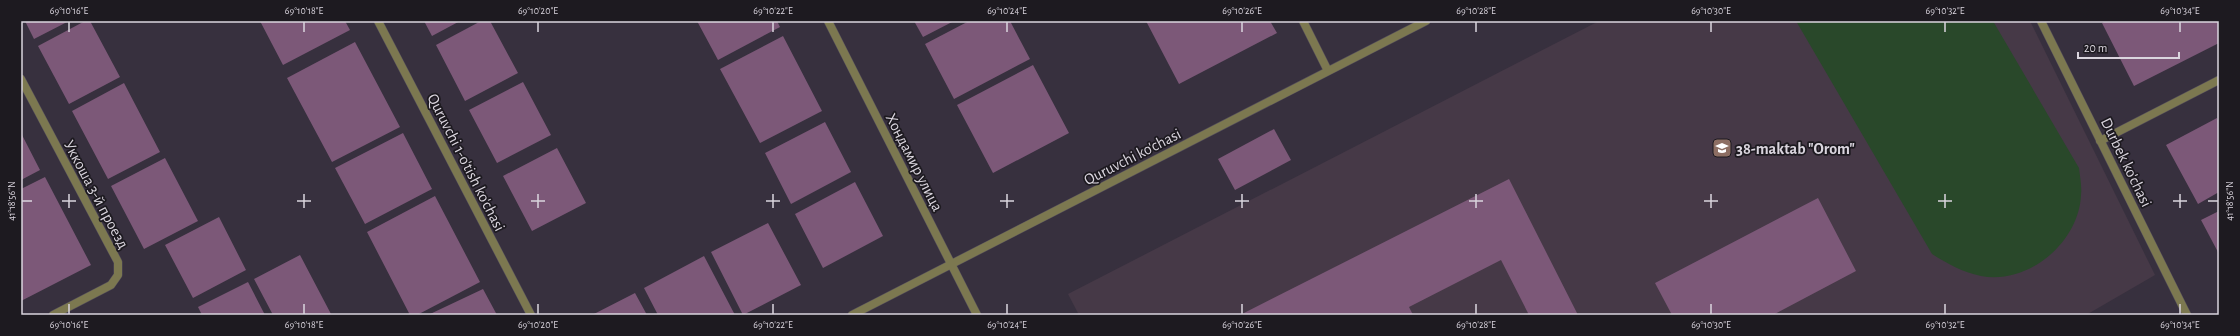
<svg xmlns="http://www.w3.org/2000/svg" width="2240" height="336" viewBox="0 0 2240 336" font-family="'Alegreya Sans',sans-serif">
<rect width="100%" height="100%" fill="#37303e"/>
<!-- education -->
<path fill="#463947" d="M1599,21H2030L2155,275L2086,315H1079L1068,294Z"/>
<!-- green -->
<path fill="#29482a" d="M1796,21H1993L2079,168C2080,177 2082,186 2081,195C2079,242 2029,285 1981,276C1962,272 1948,264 1932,254Z"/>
<!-- building -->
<path fill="#7c5878" d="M25,21H69L34,39Z
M85,21H90L120,77L69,104L38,46Z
M260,21H345L350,30L283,65Z
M424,21H460L432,36Z
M481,21H490L518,73L465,101L436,45Z
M697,21H777L780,27L718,60Z
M914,21H954L923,37Z
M969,21H1010L1030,59L954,99L925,44Z
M1146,21H1270L1277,33L1179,84Z
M2106,21H2219V43L2134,86L2102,23Z
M783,36L822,111L760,143L720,69Z
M355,42L400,127L332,162L287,78Z
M1033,65L1069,133L993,173L957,105Z
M523,82L551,135L497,163L469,110Z
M124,83L160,152L108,179L72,111Z
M2217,118L2219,123V192L2198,204L2166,145Z
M825,122L851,172L791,204L765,153Z
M1274,129L1291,160L1235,190L1218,159Z
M21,133L40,170L21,180Z
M403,133L432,189L365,224L335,168Z
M557,148L586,203L532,231L503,176Z
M165,158L198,221L144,249L111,186Z
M45,177L91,265L21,301V189Z
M1509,179L1578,315H1529L1501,260L1409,307L1413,315H1240Z
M855,182L883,236L823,268L795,214Z
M435,196L480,282L417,315H410L367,232Z
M1818,198L1856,271L1773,315H1672L1655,283Z
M2219,211V254L2201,220Z
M219,217L246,270L193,298L165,245Z
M768,223L801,285L743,315L711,252Z
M300,255L331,314L329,315H273L254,279Z
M704,256L735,315H658L644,288Z
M248,282L265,315H202L198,307Z
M483,289L497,315H428Z
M635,293L647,315H592Z"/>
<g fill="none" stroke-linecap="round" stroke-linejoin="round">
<!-- minor casing -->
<g stroke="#544e5b" stroke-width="9">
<path id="minor" d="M378,21L531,315
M828,21L977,315
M1303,21L1328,71
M2041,21L2187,315
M21,79L118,262V275L111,285L53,315
M2100,141L2219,80
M852,315L1426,21"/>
</g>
<!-- minor -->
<use href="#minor" stroke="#7c7850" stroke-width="8"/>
</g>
<!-- ticks -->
<path fill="none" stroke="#dad5de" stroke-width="1.5" d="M69,22V32M304,22V32M538,22V32M773,22V32M1007,22V32M1242,22V32M1476,22V32M1711,22V32M1945,22V32M2180,22V32M69,194V208M304,194V208M538,194V208M773,194V208M1007,194V208M1242,194V208M1476,194V208M1711,194V208M1945,194V208M2180,194V208M22,201H32M62,201H76M297,201H311M531,201H545M766,201H780M1000,201H1014M1235,201H1249M1469,201H1483M1704,201H1718M1938,201H1952M2173,201H2187M2208,201H2218M69,304V314M304,304V314M538,304V314M773,304V314M1007,304V314M1242,304V314M1476,304V314M1711,304V314M1945,304V314M2180,304V314"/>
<!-- icons -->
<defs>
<g id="school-square" transform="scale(1)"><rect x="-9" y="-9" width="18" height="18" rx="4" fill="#8d6e63" stroke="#1d1a20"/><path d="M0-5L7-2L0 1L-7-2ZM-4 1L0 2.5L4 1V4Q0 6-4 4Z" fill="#fff"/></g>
</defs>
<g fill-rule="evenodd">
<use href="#school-square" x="1722" y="148"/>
</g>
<g text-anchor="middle" stroke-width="3.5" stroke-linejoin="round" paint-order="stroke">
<!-- poi labels -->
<g font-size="16" font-weight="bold" fill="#dad5de" stroke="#1d1a20" text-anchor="start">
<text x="1736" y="154">38-maktab "Orom"</text>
</g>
<!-- street labels -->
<g font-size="16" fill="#dad5de" stroke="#1d1a20">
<text transform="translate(1132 156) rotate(-27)" y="6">Quruvchi ko'chasi</text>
<text transform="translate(467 162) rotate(63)" y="6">Quruvchi 1-o'tish ko'chasi</text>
<text transform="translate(915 162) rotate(63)" y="6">Хондамир улица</text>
<text transform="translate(2127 162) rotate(64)" y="6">Durbek ko'chasi</text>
<text transform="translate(97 194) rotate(62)" y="6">Уккоша 3-й проезд</text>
</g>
</g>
<!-- border -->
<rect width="2240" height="336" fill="none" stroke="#1d1a20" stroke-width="44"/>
<!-- scale -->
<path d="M2078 52v6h101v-6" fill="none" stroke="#dad5de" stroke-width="2"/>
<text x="2084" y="52" font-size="12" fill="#dad5de" stroke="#1d1a20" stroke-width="3" paint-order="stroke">20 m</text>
<rect x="22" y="22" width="2196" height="292" fill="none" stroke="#dad5de" stroke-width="1.5"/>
<g font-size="10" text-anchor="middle" fill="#dad5de">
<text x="69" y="14">69°10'16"E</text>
<text x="304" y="14">69°10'18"E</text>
<text x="538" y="14">69°10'20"E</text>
<text x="773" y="14">69°10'22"E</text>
<text x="1007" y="14">69°10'24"E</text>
<text x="1242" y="14">69°10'26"E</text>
<text x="1476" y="14">69°10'28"E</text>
<text x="1711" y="14">69°10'30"E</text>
<text x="1945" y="14">69°10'32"E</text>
<text x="2180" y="14">69°10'34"E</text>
<text transform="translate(11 201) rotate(-90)" y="4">41°18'56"N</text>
<text transform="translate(2229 201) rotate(-90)" y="4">41°18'56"N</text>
<text x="69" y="328">69°10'16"E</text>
<text x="304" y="328">69°10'18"E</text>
<text x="538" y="328">69°10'20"E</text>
<text x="773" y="328">69°10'22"E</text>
<text x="1007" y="328">69°10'24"E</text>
<text x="1242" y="328">69°10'26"E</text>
<text x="1476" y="328">69°10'28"E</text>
<text x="1711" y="328">69°10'30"E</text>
<text x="1945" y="328">69°10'32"E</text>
<text x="2180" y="328">69°10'34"E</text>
</g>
</svg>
